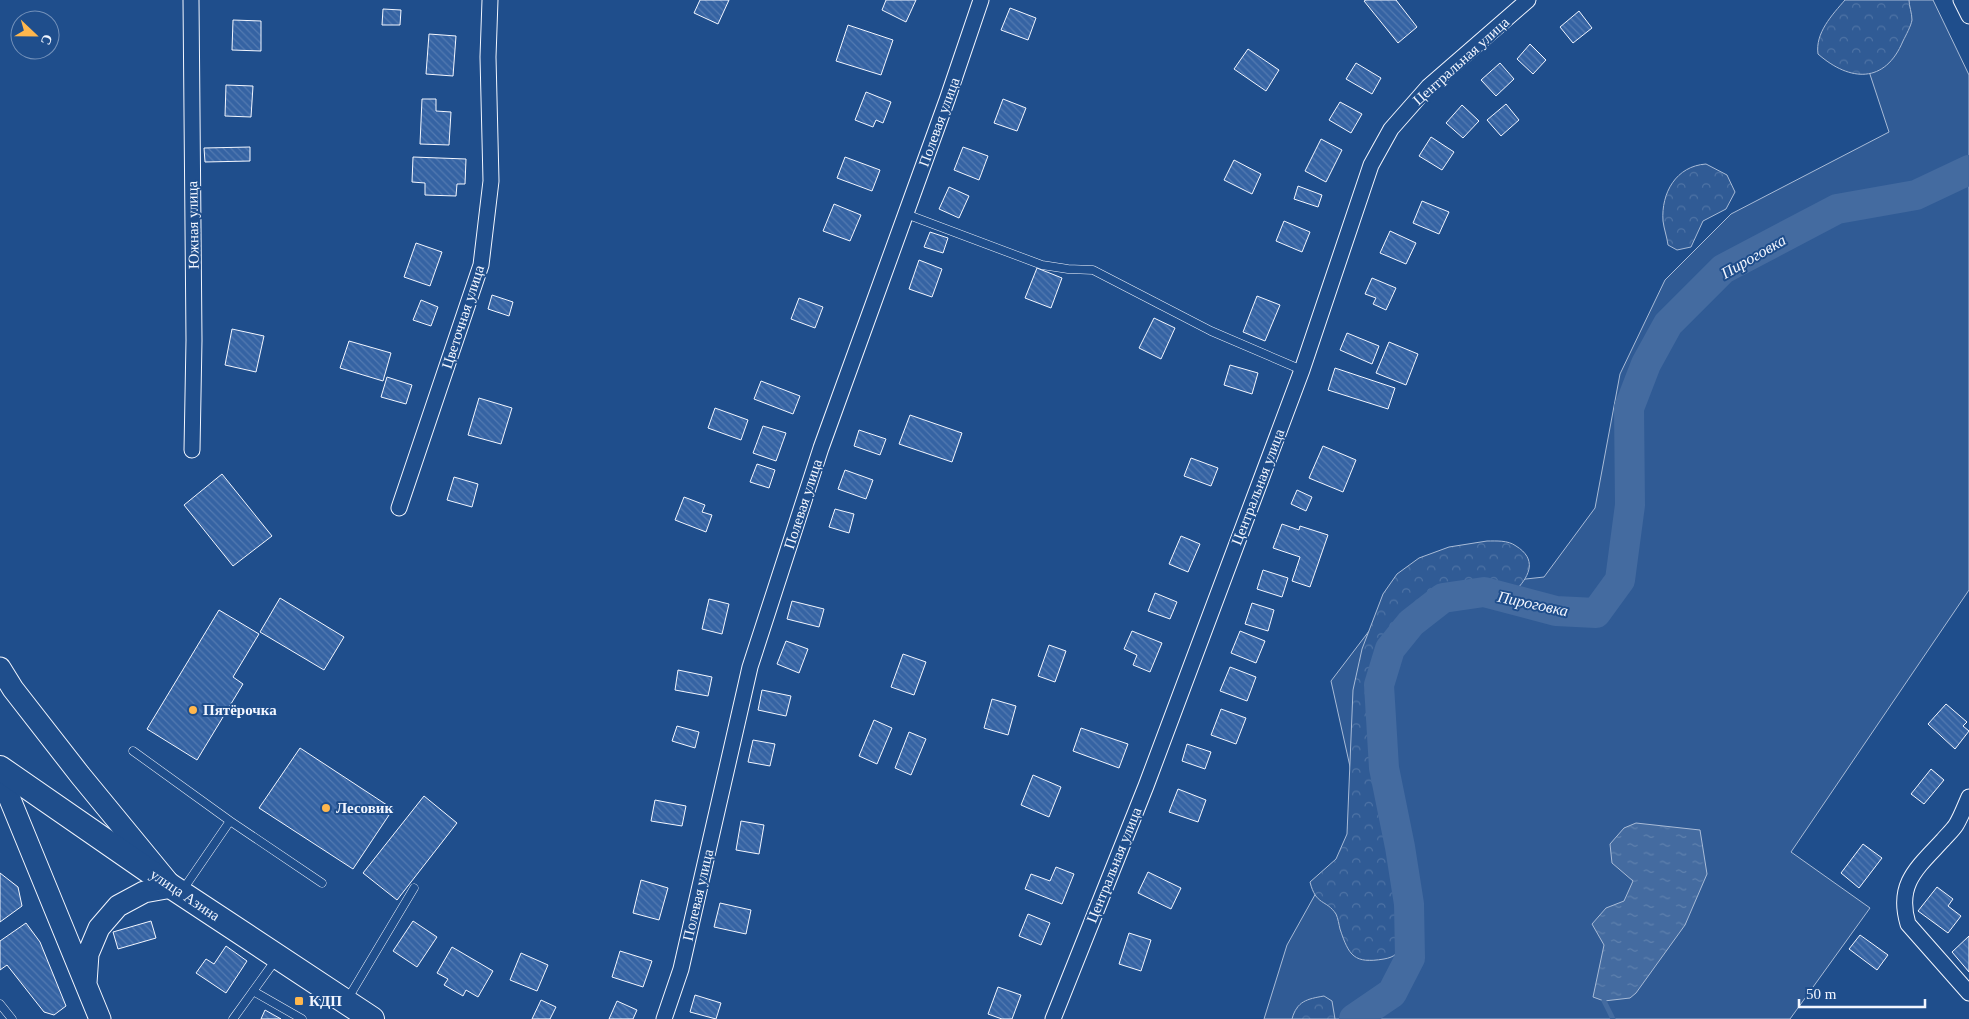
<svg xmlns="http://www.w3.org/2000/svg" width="1969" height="1019" viewBox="0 0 1969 1019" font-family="'Times New Roman',serif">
<defs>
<pattern id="forest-crowns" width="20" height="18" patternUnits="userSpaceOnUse" patternTransform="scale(1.25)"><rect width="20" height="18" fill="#305b95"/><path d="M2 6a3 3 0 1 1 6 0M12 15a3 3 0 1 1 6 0" fill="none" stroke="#4e73a5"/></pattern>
<pattern id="water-ripples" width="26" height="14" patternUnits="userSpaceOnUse" patternTransform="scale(1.25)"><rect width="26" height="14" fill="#446ba0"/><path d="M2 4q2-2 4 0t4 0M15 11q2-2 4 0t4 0" fill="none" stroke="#5f81ae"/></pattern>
<pattern id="building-back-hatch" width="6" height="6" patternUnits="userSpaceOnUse" patternTransform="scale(1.25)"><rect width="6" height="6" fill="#3563a3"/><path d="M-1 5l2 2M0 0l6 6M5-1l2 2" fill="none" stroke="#537ab1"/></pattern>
</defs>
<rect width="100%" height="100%" fill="#1f4e8c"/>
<!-- built -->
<path fill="#305b95" stroke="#a8bbd7" d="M1879,0H1933L1969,75V590L1791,852L1870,908L1790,1019H1264L1287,945L1326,875L1365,860L1353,780L1331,681L1398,593L1544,577L1595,508L1620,374L1665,280L1731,214L1889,132L1858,38Z"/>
<!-- forest -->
<path fill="url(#forest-crowns)" stroke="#a8bbd7" d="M1845,0H1909C1909,6 1912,13 1912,20C1911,26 1906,35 1903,41C1885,84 1850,82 1818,54C1815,33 1832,15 1845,0Z
M1706,164L1727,175L1735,192L1726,209L1703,221L1691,247L1677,250L1668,245C1667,237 1664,229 1663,221C1661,193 1676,166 1706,164Z
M1487,541C1496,541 1508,540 1516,546C1537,559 1530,575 1517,589C1514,592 1512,596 1509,597C1484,610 1464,580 1444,589C1427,597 1403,623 1393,639C1350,708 1380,779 1395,852C1401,879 1400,915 1402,943C1399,953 1395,957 1384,959C1354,964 1349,956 1340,929C1339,925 1338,918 1336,914C1326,899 1316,906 1310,882L1336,859L1347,834L1353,690L1362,649L1383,594L1397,574L1419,558L1449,547Z
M1324,996L1332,1001L1335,1019H1292C1297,1001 1307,999 1324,996Z"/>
<!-- water -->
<path fill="url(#water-ripples)" stroke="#a8bbd7" d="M1636,823L1700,830L1707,874L1685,925L1636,993L1630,998L1604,1001L1593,997L1604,945L1592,924L1606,908L1624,901L1633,881L1612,863L1610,844L1624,828Z"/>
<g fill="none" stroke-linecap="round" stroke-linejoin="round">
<!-- stream -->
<path stroke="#446ba0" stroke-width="5" d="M1604,1001L1613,1019"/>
<!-- river -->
<path stroke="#446ba0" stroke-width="30" d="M1354,1019L1392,993L1410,958L1409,904L1400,847L1384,768L1379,685L1390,649L1411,623L1443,598L1484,592L1556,611L1596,613L1620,580L1630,505L1629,408L1646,364L1668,324L1723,269L1837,209L1916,195L1969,170"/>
</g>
<!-- building -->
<path fill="url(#building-back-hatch)" stroke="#f2f6ff" d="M700,0H729L718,24L694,13Z
M886,0H916L906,22L882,10Z
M1366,0H1396L1417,27L1398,43L1364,1Z
M1010,8L1036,18L1028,40L1001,30Z
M383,9L401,10L400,25H382Z
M1579,11L1592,28L1573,43L1560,27Z
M233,20L261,21V51L232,50Z
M848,25L893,40L881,75L836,61Z
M429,34L456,36L453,76L426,74Z
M1530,44L1546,60L1533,74L1517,59Z
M1248,49L1279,70L1266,91L1234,69Z
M1356,63L1381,78L1372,94L1346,79Z
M1500,63L1514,79L1496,96L1481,80Z
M226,85L253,86L251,117L225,116Z
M866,92L891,102L883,123L876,120L873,127L855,120Z
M422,99H436V111L451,112L449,145L420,144Z
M1003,99L1026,108L1017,131L994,123Z
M1340,102L1362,114L1351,133L1329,120Z
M1506,104L1519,120L1501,136L1487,120Z
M1462,105L1479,121L1463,138L1446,123Z
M1431,137L1454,152L1442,170L1419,156Z
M1321,139L1342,150L1326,182L1305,171Z
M250,147V161L205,162L204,148Z
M963,147L988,156L979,180L954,170Z
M413,157L466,159L465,184H457L456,196L425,195V183L412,182Z
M845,157L880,170L872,191L837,178Z
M1234,160L1261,174L1252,194L1224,180Z
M1298,186L1322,195L1318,207L1294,199Z
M949,187L969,196L959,218L939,209Z
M1422,201L1449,212L1439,234L1413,223Z
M834,204L861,215L850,241L823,231Z
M1284,221L1310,232L1302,252L1276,241Z
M1390,231L1416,243L1406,264L1380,253Z
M930,232L948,238L943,253L924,247Z
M416,243L442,252L430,286L404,277Z
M919,260L942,269L932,297L909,289Z
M1037,268L1062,278L1051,308L1025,298Z
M1372,278L1396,288L1386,310L1373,304L1376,298L1365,294Z
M492,295L513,302L509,316L488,309Z
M1257,296L1280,305L1265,341L1243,332Z
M799,298L823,307L815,328L791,319Z
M421,300L438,307L431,326L413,320Z
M1154,318L1175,328L1161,359L1139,348Z
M232,329L264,336L256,372L225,365Z
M1347,333L1379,346L1372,364L1340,350Z
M349,341L391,353L383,381L340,368Z
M1389,342L1418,354L1406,385L1376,373Z
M1230,365L1258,373L1252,394L1224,385Z
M1335,368L1395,388L1388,409L1328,390Z
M387,377L412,385L406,404L381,397Z
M761,381L800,396L793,414L754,399Z
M479,398L512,408L501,444L468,435Z
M715,408L748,420L741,440L708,428Z
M910,415L962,433L952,462L899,444Z
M763,426L786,433L776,461L753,453Z
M859,430L886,439L880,455L854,446Z
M1323,446L1356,460L1343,492L1309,478Z
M1191,458L1218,468L1211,486L1184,476Z
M757,464L775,470L769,488L750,482Z
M845,470L873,480L866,499L838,489Z
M222,474L272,536L233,566L184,505Z
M454,477L478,484L472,507L447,500Z
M1297,490L1312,497L1306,511L1291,504Z
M684,497L705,505L702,512L712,515L706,532L675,520Z
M835,509L854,514L849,533L829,527Z
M1282,524L1299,530L1300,526L1328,535L1310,587L1292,581L1300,557L1273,548Z
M1181,536L1200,544L1188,572L1169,564Z
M1263,570L1288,578L1282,597L1257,589Z
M1155,593L1177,602L1170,619L1148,611Z
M280,598L344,637L324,670L260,632Z
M709,599L729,604L722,634L702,629Z
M792,601L824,609L819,627L787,619Z
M1252,603L1274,610L1268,631L1245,624Z
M219,610L259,634L233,677L243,684L197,760L147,729Z
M1132,631L1162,643L1150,672L1133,665L1137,655L1124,649Z
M1240,631L1265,641L1256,663L1231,653Z
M786,641L808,649L799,673L777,664Z
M1049,645L1066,651L1055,682L1038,676Z
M903,654L926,662L914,695L891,687Z
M1230,667L1256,677L1247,701L1220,691Z
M678,670L712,677L708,696L675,690Z
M762,690L791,696L786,716L758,710Z
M992,699L1016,706L1008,735L984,728Z
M1946,704L1967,722L1963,726L1969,731L1955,749L1928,724Z
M1221,709L1246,718L1236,744L1211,735Z
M874,720L892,728L877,764L859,756Z
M677,726L699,732L695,748L672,741Z
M1081,728L1128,744L1119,768L1073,751Z
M909,732L926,739L911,775L895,768Z
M753,740L775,744L770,766L748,762Z
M1187,744L1211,752L1205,769L1182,761Z
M300,748L393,809L353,869L259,808Z
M1931,769L1944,780L1924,804L1911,794Z
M1033,775L1061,787L1049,817L1021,805Z
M1178,789L1206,800L1198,822L1169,812Z
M424,796L457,823L397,900L363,873Z
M655,800L686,806L682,826L651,821Z
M741,821L764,825L759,854L736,850Z
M1863,844L1882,858L1859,888L1841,873Z
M1056,867L1074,874L1062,904L1025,889L1031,874L1050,881Z
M1148,872L1181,888L1171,909L1138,893Z
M0,873L18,887L22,906L0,922Z
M641,880L668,888L659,920L633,913Z
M1937,887L1953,899L1948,906L1961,916L1948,933L1918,911Z
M720,903L751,910L746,934L714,927Z
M1028,914L1050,923L1041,945L1019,936Z
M151,921L156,938L118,949L113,932Z
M413,921L437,937L417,967L393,951Z
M26,923L40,942L66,1006L54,1015L44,1012L7,965L0,970V941Z
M1129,933L1151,940L1141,971L1119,964Z
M1860,935L1888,955L1877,970L1849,949Z
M1969,936V972L1952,952Z
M226,946L247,961L226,993L196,973L206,959L214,964Z
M452,947L493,971L478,997L466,990L463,996L444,985L448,979L437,973Z
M620,951L652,961L643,987L612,977Z
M521,953L548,965L537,991L510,980Z
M998,987L1021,995L1012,1019H1002L988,1014Z
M695,995L721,1003L716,1019L690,1012Z
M541,1000L556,1007L550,1019H532Z
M617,1001L637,1010L633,1019H609Z
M265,1010L281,1019H261Z"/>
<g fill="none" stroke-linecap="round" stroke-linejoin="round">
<!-- lane casing -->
<g stroke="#f2f6ff" stroke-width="9">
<path id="lane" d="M906,214L1042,265L1068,269L1093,270L1211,331L1302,370
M133,751L230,821L322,883
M182,891L230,821
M253,991L302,1019
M347,1000L414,888
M0,1004L12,1019
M233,1019L277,958"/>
</g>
<!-- street casing -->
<g stroke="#f2f6ff" stroke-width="17">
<path id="street" d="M191,0L194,340L192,450
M1961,0L1969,16
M399,508L481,265L491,181L488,57L490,0
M1969,797C1965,806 1961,817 1956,825C1952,831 1947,835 1943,840C1917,868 1896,884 1908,924L1969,993
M664,1019L681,969L750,667L821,448L947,100L981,0
M1053,1019L1146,786L1302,370L1371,165L1391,129L1428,87L1528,0"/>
</g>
<!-- secondary casing -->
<g stroke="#f2f6ff" stroke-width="23">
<path id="secondary" d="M0,668L13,689L80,775L172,887L144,892L118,906L99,928L88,954L86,983
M0,775L100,1019"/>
</g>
<!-- primary casing -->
<g stroke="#f2f6ff" stroke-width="26">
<path id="primary" d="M0,768L172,887L372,1019"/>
</g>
<!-- lane -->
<use href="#lane" stroke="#1f4e8c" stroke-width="8"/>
<!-- street -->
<use href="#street" stroke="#1f4e8c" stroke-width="15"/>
<!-- secondary -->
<use href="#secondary" stroke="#1f4e8c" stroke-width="21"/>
<!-- primary -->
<use href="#primary" stroke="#1f4e8c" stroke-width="24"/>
</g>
<!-- markers -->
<g fill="#ffb74d" stroke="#1f4e8c" stroke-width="2">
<circle cx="193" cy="710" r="5"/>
<circle cx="326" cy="808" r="5"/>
<rect x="294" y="996" width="10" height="10" rx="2.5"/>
</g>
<g text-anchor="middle" stroke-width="4" stroke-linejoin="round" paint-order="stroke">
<!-- street labels -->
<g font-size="15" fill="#f2f6ff" stroke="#1f4e8c">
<text transform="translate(1461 61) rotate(-42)" y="5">Центральная улица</text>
<text transform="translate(939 122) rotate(-70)" y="5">Полевая улица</text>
<text transform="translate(193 225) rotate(-91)" y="5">Южная улица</text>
<text transform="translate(463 317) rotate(-72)" y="5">Цветочная улица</text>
<text transform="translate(1258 487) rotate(-69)" y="5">Центральная улица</text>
<text transform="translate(803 504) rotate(-72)" y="5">Полевая улица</text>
<text transform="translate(1114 865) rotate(-68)" y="5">Центральная улица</text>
<text transform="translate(185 895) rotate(34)" y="5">улица Азина</text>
<text transform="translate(698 895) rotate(-77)" y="5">Полевая улица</text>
</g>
<!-- poi labels -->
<g font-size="15" font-weight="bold" fill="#f2f6ff" stroke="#1f4e8c" text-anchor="start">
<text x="203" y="715">Пятёрочка</text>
<text x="336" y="813">Лесовик</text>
<text x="309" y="1006">КДП</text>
</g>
<!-- water labels -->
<g font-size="16" font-style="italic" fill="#f2f6ff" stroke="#1f4e8c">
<text transform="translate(1753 256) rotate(-30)" y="6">Пироговка</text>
<text transform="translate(1533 603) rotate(12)" y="6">Пироговка</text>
</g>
</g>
<!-- north arrow -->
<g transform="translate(35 35) rotate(112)"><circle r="24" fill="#1f4e8c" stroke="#7391ba"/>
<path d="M0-4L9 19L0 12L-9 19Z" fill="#ffb74d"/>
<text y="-8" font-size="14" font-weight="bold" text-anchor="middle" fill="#f2f6ff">С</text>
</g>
<!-- scale -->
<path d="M1799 999v8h126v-8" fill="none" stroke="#f2f6ff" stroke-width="2.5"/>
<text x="1806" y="999" font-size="15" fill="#f2f6ff" stroke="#1f4e8c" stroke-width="4" paint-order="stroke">50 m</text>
</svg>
